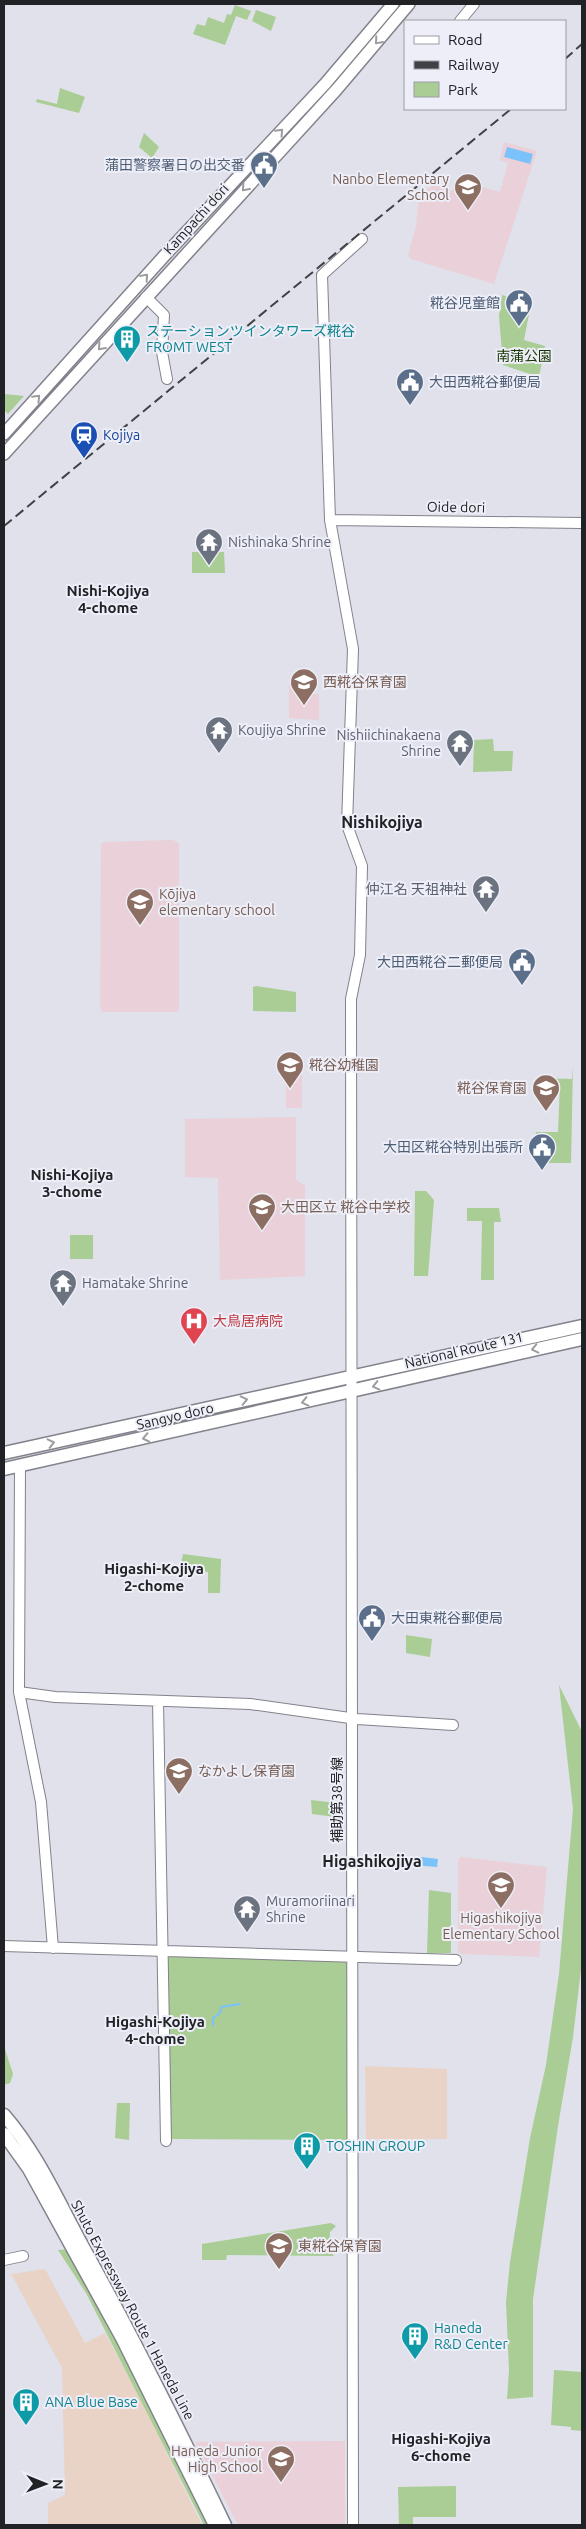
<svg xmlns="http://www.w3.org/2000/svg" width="586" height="2529" viewBox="0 0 586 2529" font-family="Ubuntu,'Noto Sans JP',sans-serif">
<rect width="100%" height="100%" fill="#e0e1ea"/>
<!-- industrial -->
<path fill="#e9d3c7" d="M365,2066L447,2069V2139H366Z
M45,2269L85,2343L105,2333L141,2400L202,2525H48V2503L65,2495L62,2368L11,2274Z"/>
<!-- education -->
<path fill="#ead0d8" d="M504,142L537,151L494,284L411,259L408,255L416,226L419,196L433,185L452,191L456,180L500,192L508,163L500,160Z
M289,683L309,684V694H319V720L289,718Z
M173,840L179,843V1009L177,1012H102L100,1007L101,845L103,842Z
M302,1075V1108H286V1076Z
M296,1117V1180L305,1186V1276L220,1280L218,1178L185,1177V1119Z
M461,1857L547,1867L539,1957L462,1954L458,1952V1859Z
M345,2441V2525H238L195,2442Z"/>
<!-- green -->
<path fill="#a9cd95" d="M235,5L251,11L247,20L236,16L225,45L193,34L197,24L205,26L208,17L224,23L227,14L231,15Z
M256,10L276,17L271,31L252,21Z
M60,88L85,97L79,113L36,102L37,99L57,104Z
M144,133L159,147L152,158L139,147Z
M502,295L531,304L524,340L545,346L539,377L503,365L499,316Z
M4,394L24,396L8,414L4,410Z
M192,552H224L225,573H192Z
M493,739L494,751H513L512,771L473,772L474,740Z
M256,986L296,992V1012L253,1011V987Z
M573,1066L571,1163H545V1157H534L536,1132H558L560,1083L537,1082V1078L572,1079Z
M415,1191H426L434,1200L428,1276H414Z
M467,1208H499L501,1222H494V1280H481L482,1221H467Z
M70,1235H93V1259H70Z
M183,1554L221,1559L220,1593H208V1572L180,1569Z
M406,1635L432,1639L430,1657L406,1653Z
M559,1685L582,1732V1961L573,2037L558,2126L533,2299V2397L507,2399L509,2370L506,2302L510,2262L530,2138L546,2065L559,1974L573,1809Z
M311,1800L344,1804V1818L312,1814Z
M429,1890L451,1893V1953H427Z
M169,1955L343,1960L347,1963L348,2140L171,2139L167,1958Z
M4,2046L13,2074L10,2083L4,2085Z
M117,2103H130L129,2140L115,2138Z
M331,2223L336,2226L330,2232L329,2249L334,2256L227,2255L226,2260H202V2244Z
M71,2249L214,2525H204L86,2293L58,2250Z
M554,2370L582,2372V2431L571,2430V2427L551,2425Z
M456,2486V2517H413V2525H399L398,2487Z"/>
<!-- water -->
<path fill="#7bc2fb" d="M507,147L533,154L530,164L504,157Z
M413,1856L438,1859L437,1867L412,1865Z"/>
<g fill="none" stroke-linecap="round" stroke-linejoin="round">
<!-- stream -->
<path stroke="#7bc2fb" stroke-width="2" d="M213,2025V2018L220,2013L221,2007L240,2004"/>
<!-- secondary casing -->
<g stroke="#81828b" stroke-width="12">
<path id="secondary" d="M460,21L474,4
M146,297L164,315L162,352L167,379
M330,520L582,523
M20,1465L19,1692L41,1802L53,1948
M19,1692L55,1697L250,1704L357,1719L453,1725
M158,1701L166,2141
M4,1946L456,1960
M4,2260L23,2256
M353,2525L351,999L360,955L362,866L347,825L353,649L330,520L322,275L362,239"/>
</g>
<!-- primary casing -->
<g stroke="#81828b" stroke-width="14">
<path id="primary" d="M4,434L165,255L325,84L393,4
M4,454L337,89L409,4"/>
</g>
<!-- highway casing -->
<g stroke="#81828b" stroke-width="15">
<path id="highway" d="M4,1453L582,1326
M4,1469L582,1339
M4,2115C37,2153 58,2201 82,2245C133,2337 180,2431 225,2525
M4,2134L29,2169L122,2338L215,2525"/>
</g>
<!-- secondary -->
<use href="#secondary" stroke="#fff" stroke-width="10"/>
<!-- primary -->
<use href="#primary" stroke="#fff" stroke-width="11"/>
<!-- highway -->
<use href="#highway" stroke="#fff" stroke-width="12"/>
<!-- rail -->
<path stroke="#404145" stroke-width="2" stroke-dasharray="10 5" stroke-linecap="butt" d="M565,59L582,44
M4,526L511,109"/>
</g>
<!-- one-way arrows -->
<defs><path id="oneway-chevron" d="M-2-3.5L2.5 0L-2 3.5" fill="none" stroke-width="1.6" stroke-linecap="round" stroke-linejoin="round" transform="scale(1.25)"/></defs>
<g stroke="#9b9c9d">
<use href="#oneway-chevron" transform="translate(378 41) rotate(131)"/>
<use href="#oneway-chevron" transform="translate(280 132) rotate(-47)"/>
<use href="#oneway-chevron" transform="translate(245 188) rotate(132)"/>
<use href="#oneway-chevron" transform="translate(145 277) rotate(-49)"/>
<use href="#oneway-chevron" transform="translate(101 347) rotate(132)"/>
<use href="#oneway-chevron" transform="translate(37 398) rotate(-47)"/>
<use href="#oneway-chevron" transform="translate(535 1349) rotate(167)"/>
<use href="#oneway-chevron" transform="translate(376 1386) rotate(167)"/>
<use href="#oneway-chevron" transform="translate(244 1400) rotate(-13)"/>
<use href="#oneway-chevron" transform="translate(305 1402) rotate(167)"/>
<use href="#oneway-chevron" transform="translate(146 1438) rotate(168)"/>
<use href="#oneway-chevron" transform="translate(51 1443) rotate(-13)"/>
</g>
<!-- icons -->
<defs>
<g id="civic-pin" transform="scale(1.4375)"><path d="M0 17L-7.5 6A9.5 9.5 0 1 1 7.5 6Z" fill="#5c6f8a" stroke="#edeef7"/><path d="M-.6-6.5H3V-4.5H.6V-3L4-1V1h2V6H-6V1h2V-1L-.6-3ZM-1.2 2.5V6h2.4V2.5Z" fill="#fff"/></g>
<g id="school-pin" transform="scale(1.4375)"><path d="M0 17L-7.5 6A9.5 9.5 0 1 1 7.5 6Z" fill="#8d6e63" stroke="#edeef7"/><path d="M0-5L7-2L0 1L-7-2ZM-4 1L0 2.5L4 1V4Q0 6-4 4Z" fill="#fff"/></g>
<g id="building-pin" transform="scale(1.4375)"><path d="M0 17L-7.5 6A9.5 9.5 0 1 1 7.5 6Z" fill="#0f9aa8" stroke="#edeef7"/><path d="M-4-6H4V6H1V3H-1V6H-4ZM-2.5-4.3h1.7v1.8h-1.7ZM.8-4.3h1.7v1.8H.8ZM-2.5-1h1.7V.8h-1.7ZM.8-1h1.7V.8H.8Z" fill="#fff"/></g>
<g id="station-pin" transform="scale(1.4375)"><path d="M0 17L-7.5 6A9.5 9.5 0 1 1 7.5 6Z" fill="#1a4fb4" stroke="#edeef7"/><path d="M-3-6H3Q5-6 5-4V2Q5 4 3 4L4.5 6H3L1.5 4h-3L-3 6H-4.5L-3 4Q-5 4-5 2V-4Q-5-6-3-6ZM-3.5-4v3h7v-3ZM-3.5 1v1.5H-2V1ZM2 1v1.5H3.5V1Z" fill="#fff"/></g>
<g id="temple-pin" transform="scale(1.4375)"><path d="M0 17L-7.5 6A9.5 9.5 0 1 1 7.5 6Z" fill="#6b7280" stroke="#edeef7"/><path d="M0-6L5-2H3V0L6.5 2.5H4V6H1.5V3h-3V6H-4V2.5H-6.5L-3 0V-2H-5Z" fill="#fff"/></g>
<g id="hospital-pin" transform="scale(1.4375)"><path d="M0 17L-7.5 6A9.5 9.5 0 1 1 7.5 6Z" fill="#e0444e" stroke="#edeef7"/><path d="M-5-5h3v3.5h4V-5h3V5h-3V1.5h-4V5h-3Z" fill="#fff"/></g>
</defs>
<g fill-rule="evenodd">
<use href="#civic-pin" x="264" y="165"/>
<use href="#school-pin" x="468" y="187"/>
<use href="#civic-pin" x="519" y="303"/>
<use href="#building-pin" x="127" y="339"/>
<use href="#civic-pin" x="410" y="382"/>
<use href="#station-pin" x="84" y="435"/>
<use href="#temple-pin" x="209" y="542"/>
<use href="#school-pin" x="304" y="682"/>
<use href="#temple-pin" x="219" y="730"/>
<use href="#temple-pin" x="460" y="743"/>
<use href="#temple-pin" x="486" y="889"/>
<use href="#school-pin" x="140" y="902"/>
<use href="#civic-pin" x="522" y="962"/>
<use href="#school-pin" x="290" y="1065"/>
<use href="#school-pin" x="546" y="1088"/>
<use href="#civic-pin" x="542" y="1147"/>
<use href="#school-pin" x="262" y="1207"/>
<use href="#temple-pin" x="63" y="1283"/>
<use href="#hospital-pin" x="194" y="1321"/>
<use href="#civic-pin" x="372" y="1618"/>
<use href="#school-pin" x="179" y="1771"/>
<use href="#school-pin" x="501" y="1885"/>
<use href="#temple-pin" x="247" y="1909"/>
<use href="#building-pin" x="307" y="2146"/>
<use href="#school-pin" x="279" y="2246"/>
<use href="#building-pin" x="415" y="2336"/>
<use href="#building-pin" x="26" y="2402"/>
<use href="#school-pin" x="281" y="2459"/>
</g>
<g text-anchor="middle" stroke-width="4" stroke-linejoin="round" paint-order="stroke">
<!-- service labels -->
<g font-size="14" fill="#4e5e75" stroke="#edeef7" text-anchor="end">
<text x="245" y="170">蒲田警察署日の出交番</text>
<text x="500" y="308">糀谷児童館</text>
<text x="429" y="387" text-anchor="start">大田西糀谷郵便局</text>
<text x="503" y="967">大田西糀谷二郵便局</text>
<text x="523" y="1152">大田区糀谷特別出張所</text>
<text x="391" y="1623" text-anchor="start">大田東糀谷郵便局</text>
</g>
<!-- education labels -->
<g font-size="14" fill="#785e54" stroke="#edeef7" text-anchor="start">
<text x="449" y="184" text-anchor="end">Nanbo Elementary<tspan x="449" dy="16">School</tspan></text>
<text x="323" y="687">西糀谷保育園</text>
<text x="159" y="899">Kōjiya<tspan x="159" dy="16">elementary school</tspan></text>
<text x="309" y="1070">糀谷幼稚園</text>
<text x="527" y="1093" text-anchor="end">糀谷保育園</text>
<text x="281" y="1212">大田区立 糀谷中学校</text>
<text x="198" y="1776">なかよし保育園</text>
<text x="501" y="1923" text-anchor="middle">Higashikojiya<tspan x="501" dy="16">Elementary School</tspan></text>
<text x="298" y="2251">東糀谷保育園</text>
<text x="262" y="2456" text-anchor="end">Haneda Junior<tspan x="262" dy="16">High School</tspan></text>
</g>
<!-- street labels -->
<g font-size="14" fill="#212225" stroke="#edeef7">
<text transform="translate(196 219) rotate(-48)" y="5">Kampachi dori</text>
<text transform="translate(456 507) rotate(1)" y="5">Oide dori</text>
<text transform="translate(464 1350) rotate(-13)" y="5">National Route 131</text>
<text transform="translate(175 1416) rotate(-13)" y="5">Sangyo doro</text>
<text transform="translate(337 1800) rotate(-90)" y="5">補助第38号線</text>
<text transform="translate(133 2310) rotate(62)" y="5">Shuto Expressway Route 1 Haneda Line</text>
</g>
<!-- culture labels -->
<g font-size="14" fill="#0d838f" stroke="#edeef7" text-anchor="start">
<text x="146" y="336">ステーションツインタワーズ糀谷<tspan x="146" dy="16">FROMT WEST</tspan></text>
<text x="326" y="2151">TOSHIN GROUP</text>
<text x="434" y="2333">Haneda<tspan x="434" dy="16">R&amp;D Center</tspan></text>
<text x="45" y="2407">ANA Blue Base</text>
</g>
<!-- park labels -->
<g font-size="14" fill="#193502" stroke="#edeef7">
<text x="524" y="361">南蒲公園</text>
</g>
<!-- transit labels -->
<g font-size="14" fill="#164399" stroke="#edeef7" text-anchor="start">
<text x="103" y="440">Kojiya</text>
</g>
<!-- worship labels -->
<g font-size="14" fill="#5b616d" stroke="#edeef7" text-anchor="start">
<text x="228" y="547">Nishinaka Shrine</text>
<text x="238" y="735">Koujiya Shrine</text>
<text x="441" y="740" text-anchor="end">Nishiichinakaena<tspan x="441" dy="16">Shrine</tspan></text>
<text x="467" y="894" text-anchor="end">仲江名 天祖神社</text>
<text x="82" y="1288">Hamatake Shrine</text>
<text x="266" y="1906">Muramoriinari<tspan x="266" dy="16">Shrine</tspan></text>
</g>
<!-- health labels -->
<g font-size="14" fill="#be3a42" stroke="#edeef7" text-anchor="start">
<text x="213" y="1326">大鳥居病院</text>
</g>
<!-- neighbourhood labels -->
<g font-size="15" font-weight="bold" fill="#212225" stroke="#edeef7">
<text x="108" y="596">Nishi-Kojiya<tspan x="108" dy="17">4-chome</tspan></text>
<text x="72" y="1180">Nishi-Kojiya<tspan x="72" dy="17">3-chome</tspan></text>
<text x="154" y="1574">Higashi-Kojiya<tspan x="154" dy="17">2-chome</tspan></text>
<text x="155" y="2027">Higashi-Kojiya<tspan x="155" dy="17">4-chome</tspan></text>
<text x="441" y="2444">Higashi-Kojiya<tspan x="441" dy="17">6-chome</tspan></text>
</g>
<!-- quarter labels -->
<g font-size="16" font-weight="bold" fill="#212225" stroke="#edeef7">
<text x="382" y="828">Nishikojiya</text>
<text x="372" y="1867">Higashikojiya</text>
</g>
</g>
<!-- border -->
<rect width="586" height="2529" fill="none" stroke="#212225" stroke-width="10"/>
<!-- legend -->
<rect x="404" y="20" width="162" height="90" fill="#edeef7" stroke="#9b9ca3"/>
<rect x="414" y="36" width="25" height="8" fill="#ffffff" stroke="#9b9ca3"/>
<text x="448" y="45" font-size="15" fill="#212225">Road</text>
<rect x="414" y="61" width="25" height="8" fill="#404145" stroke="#9b9ca3"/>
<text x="448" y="70" font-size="15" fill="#212225">Railway</text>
<rect x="414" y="82" width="25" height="15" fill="#a9cd95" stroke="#9b9ca3"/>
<text x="448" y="95" font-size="15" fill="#212225">Park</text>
<!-- north arrow -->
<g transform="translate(45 2484) rotate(91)" stroke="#edeef7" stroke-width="4" paint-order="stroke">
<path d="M0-4L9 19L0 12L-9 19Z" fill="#212225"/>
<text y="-8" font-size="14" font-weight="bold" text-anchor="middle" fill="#212225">N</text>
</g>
</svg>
